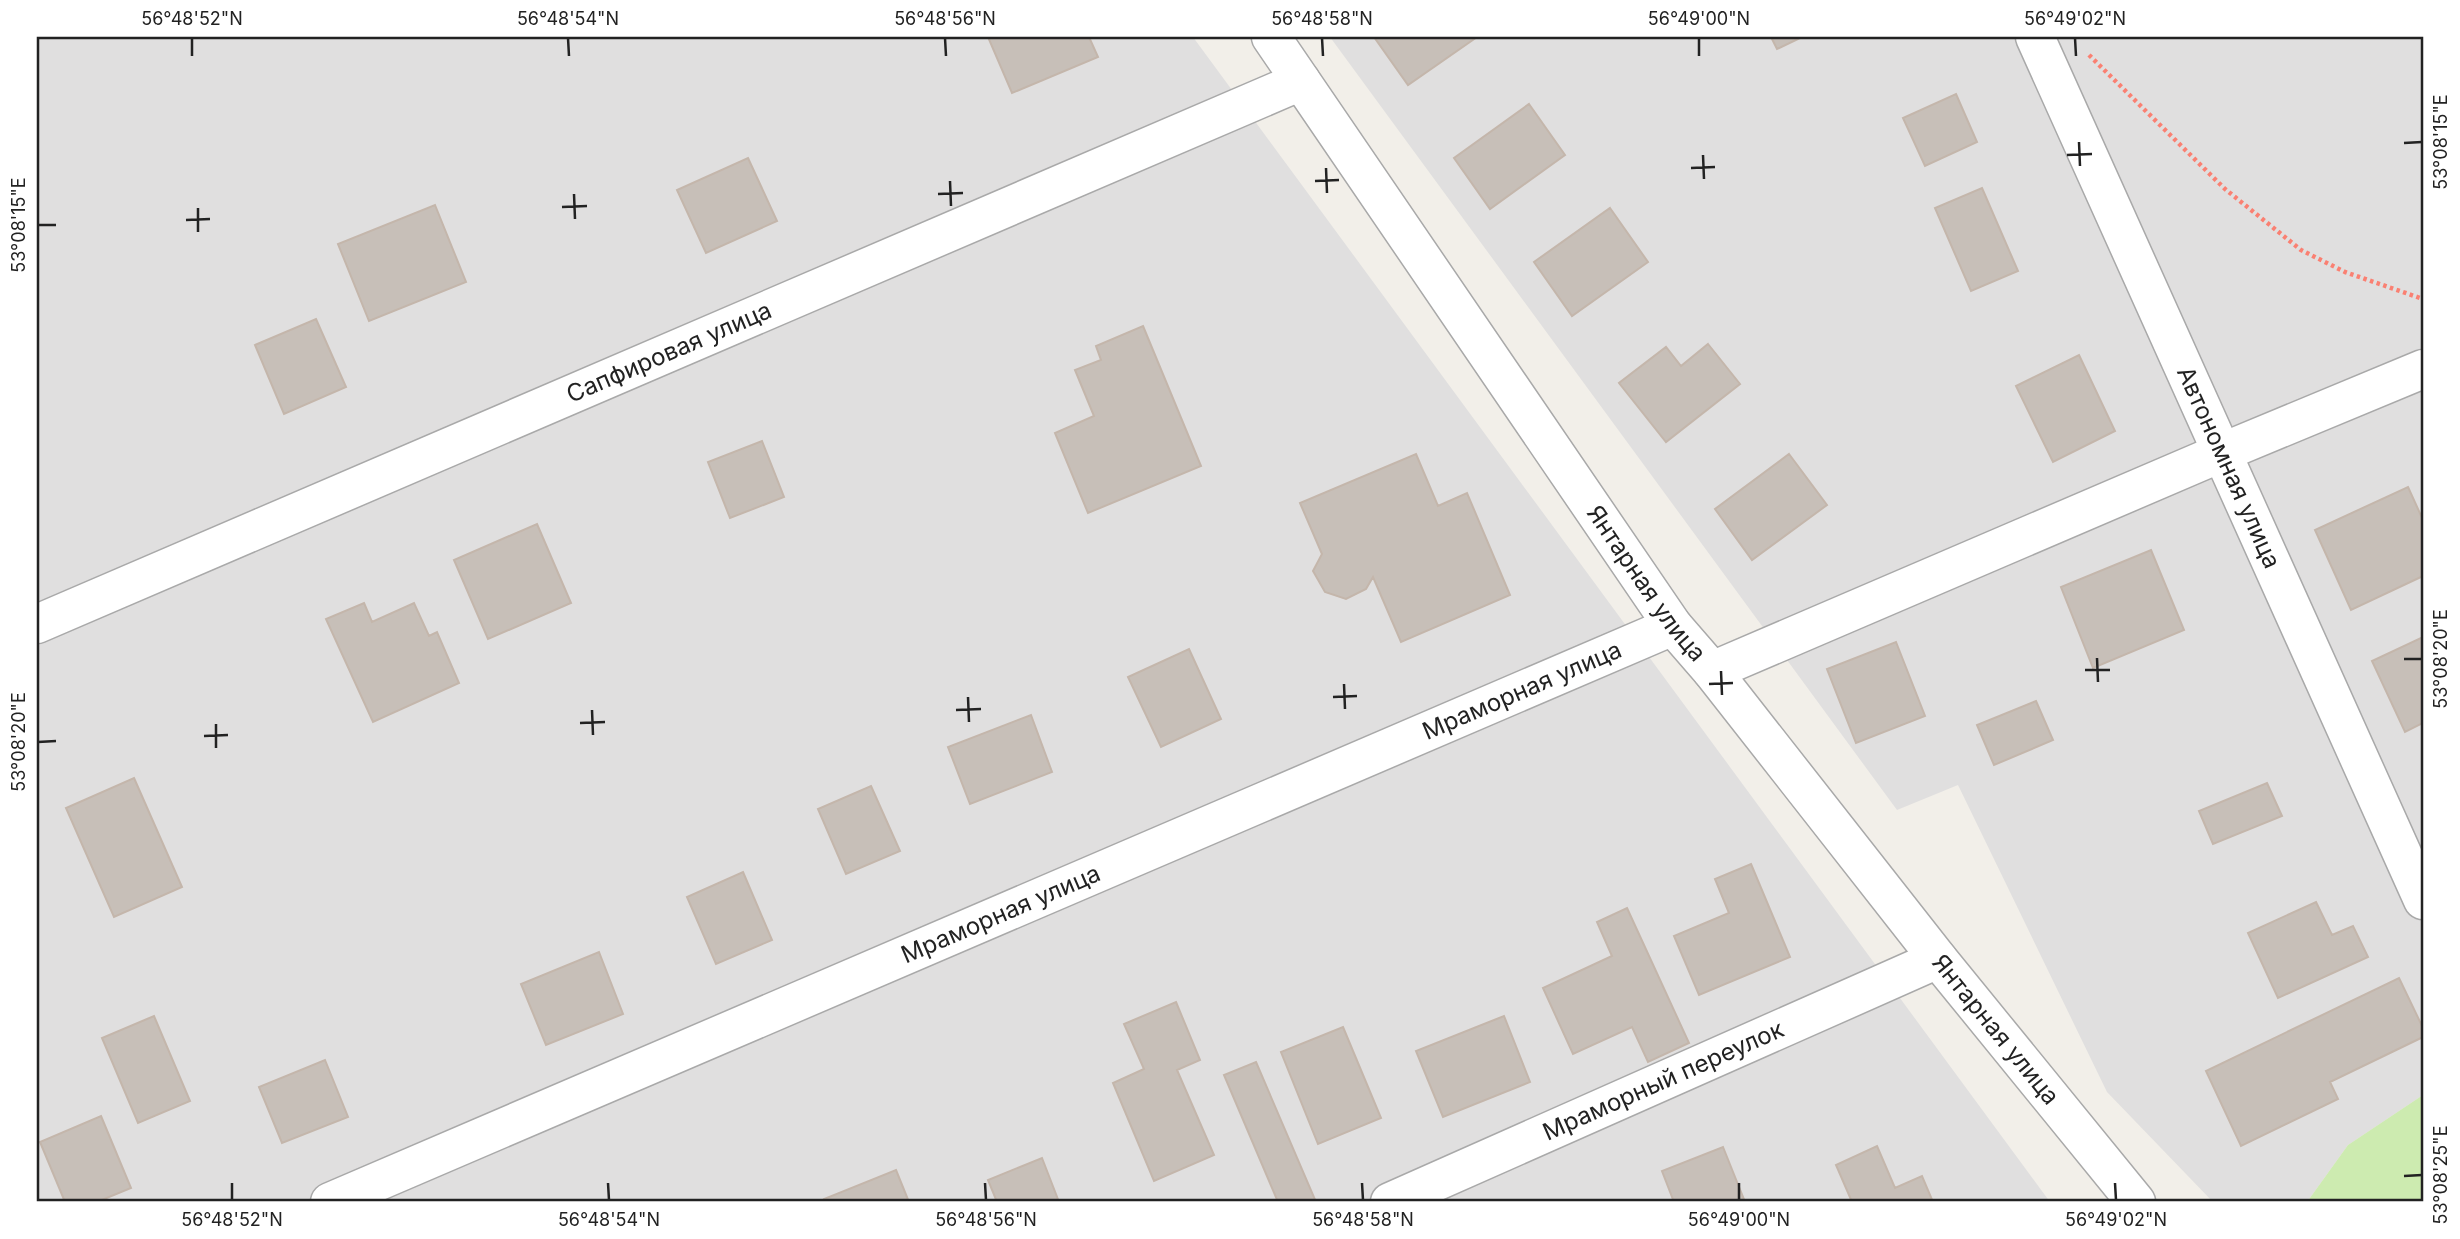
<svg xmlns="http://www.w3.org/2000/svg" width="2460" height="1239" viewBox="0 0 2460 1239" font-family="Inter,sans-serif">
<rect width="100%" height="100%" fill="#f2efe9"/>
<!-- residential -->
<path fill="#e0dfdf" d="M37,37H1193L2050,1202H37Z
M1330,37H2423V1095L2348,1145L2307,1202H2213L2107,1092L1958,785L1897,810Z"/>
<!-- grass -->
<path fill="#cdebb0" d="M2423,1095V1202H2307L2348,1145Z"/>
<!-- building -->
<path fill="#c7bfb8" stroke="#c4b6ab" stroke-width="2" d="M988,37H1089L1098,57L1012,93Z
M1374,37H1477L1408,85Z
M1771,37H1802L1777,49Z
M1956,94L1977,142L1925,166L1903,118Z
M1529,104L1565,155L1490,209L1454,158Z
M748,158L777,221L706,253L677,190Z
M1982,188L2018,271L1971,291L1935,208Z
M435,205L466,282L369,321L338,244Z
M1610,208L1648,262L1572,316L1534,262Z
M316,319L346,387L284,414L255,345Z
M1143,326L1201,466L1088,513L1055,433L1094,416L1075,370L1101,360L1096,346Z
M1708,344L1740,384L1666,442L1619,383L1666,347L1681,366Z
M2079,355L2115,431L2053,462L2016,386Z
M762,441L784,497L730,518L708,462Z
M1416,454L1438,506L1467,493L1510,595L1401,642L1373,577L1366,589L1346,599L1325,592L1313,571L1322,554L1300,503Z
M1789,454L1827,505L1752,560L1715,509Z
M2408,487L2423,520V576L2351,610L2315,530Z
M537,524L571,603L488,639L454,560Z
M2151,550L2184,630L2093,668L2061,587Z
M364,603L372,622L414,603L429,636L437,632L459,683L373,722L326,619Z
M2423,637V723L2405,732L2372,661Z
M1896,642L1925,716L1856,743L1827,669Z
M1189,649L1221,719L1161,747L1128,677Z
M2036,701L2053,740L1994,765L1977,725Z
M1031,715L1052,772L970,804L948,747Z
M134,778L182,887L114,917L66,808Z
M2267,783L2282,816L2213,844L2199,811Z
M871,786L900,851L846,874L818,809Z
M1751,864L1790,957L1699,995L1674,936L1729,913L1715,879Z
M743,872L772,940L716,964L687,897Z
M2316,902L2332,935L2353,926L2368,957L2278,998L2248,933Z
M1627,908L1689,1043L1648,1062L1632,1027L1573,1054L1543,988L1612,956L1597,922Z
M599,952L623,1014L546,1045L521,984Z
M2399,978L2423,1028V1037L2330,1082L2338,1099L2241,1146L2206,1071Z
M1176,1002L1200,1060L1177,1070L1214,1155L1154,1181L1113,1083L1144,1069L1124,1024Z
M154,1016L190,1101L138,1123L102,1038Z
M1504,1016L1530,1082L1443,1117L1416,1051Z
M1343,1027L1381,1118L1318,1144L1281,1052Z
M325,1060L348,1117L282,1143L259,1087Z
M1256,1062L1316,1202H1278L1224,1075Z
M101,1116L131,1188L97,1202H65L40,1142Z
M1877,1146L1895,1188L1922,1176L1933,1202H1852L1836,1165Z
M1723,1147L1745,1202H1674L1662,1171Z
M1042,1158L1059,1202H997L988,1180Z
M896,1170L909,1202H825L824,1199Z"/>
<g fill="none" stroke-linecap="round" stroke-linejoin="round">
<!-- minor casing -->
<g stroke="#a9a9a9" stroke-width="41">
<g id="minor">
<path id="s1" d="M1271,37L1673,626L1712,671L1938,959L2136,1202"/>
<path id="s2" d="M2035,37L2423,900"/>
<path id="s3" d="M37,624L1301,81"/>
<path d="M1712,671L2223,452L2423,369"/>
<path id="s4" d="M330,1202L1673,626"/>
<path id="s5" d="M1390,1202L1938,959"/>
</g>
</g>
<!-- path -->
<path stroke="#fa8072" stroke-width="4.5" stroke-dasharray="3.5 3.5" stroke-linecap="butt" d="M2089,55L2225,189L2301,250L2345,272L2423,299"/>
<!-- minor -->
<use href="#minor" stroke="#fff" stroke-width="38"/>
</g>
<!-- ticks -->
<path fill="none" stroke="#222" stroke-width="2.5" d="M192,38V56M568,38L569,56M945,38L946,56M1322,38L1323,56M1699,38V56M2075,38L2076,56M2079,142L2080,166M2404,143L2422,142M1703,155L1704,179M2067,155L2092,154M1326,168L1327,193M1691,168L1715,167M950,181L951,206M1315,181L1339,180M574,194L575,219M938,194L963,193M562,207L587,206M198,208V232M186,220L210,219M38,225H56M2097,658L2098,682M2404,659H2422M2085,670H2110M1721,671L1722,695M1344,684L1345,709M1709,684L1733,683M968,697L969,722M1333,697L1357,696M592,710L593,735M956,710L981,709M580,723L605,722M216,724V748M204,736L228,735M38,742L56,741M2404,1176L2422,1175M232,1183V1200M608,1183L609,1200M985,1183L986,1200M1362,1183L1363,1200M1739,1183V1200M2115,1183L2116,1200"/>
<g text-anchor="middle" stroke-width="7" stroke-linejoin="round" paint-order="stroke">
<!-- street labels -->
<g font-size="24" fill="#222" stroke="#fff">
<text dy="8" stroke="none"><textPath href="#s3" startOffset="688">Сапфировая улица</textPath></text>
<text dy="8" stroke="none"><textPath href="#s2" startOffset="472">Автономная улица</textPath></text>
<text dy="8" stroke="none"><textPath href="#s1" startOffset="663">Янтарная улица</textPath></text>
<text dy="8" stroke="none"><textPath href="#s4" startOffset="1297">Мраморная улица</textPath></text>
<text dy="8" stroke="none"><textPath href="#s4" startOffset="730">Мраморная улица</textPath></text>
<text dy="8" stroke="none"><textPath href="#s1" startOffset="1230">Янтарная улица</textPath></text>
<text dy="8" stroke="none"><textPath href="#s5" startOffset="299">Мраморный переулок</textPath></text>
</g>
</g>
<!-- border -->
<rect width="2460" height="1239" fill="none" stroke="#ffffff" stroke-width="77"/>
<rect x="38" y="38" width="2384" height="1162" fill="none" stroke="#222" stroke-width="2.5"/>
<g font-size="18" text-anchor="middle" fill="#222">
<text x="192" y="25">56°48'52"N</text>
<text x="568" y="25">56°48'54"N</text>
<text x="945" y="25">56°48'56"N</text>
<text x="1322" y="25">56°48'58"N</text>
<text x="1699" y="25">56°49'00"N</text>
<text x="2075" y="25">56°49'02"N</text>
<text transform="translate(2441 142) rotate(-90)" y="6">53°08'15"E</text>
<text transform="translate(19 225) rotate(-90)" y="6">53°08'15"E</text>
<text transform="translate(2441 659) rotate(-90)" y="6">53°08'20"E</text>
<text transform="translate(19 742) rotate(-90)" y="6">53°08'20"E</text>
<text transform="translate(2441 1175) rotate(-90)" y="6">53°08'25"E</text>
<text x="232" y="1226">56°48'52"N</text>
<text x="609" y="1226">56°48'54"N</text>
<text x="986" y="1226">56°48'56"N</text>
<text x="1363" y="1226">56°48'58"N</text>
<text x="1739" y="1226">56°49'00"N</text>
<text x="2116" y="1226">56°49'02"N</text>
</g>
</svg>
